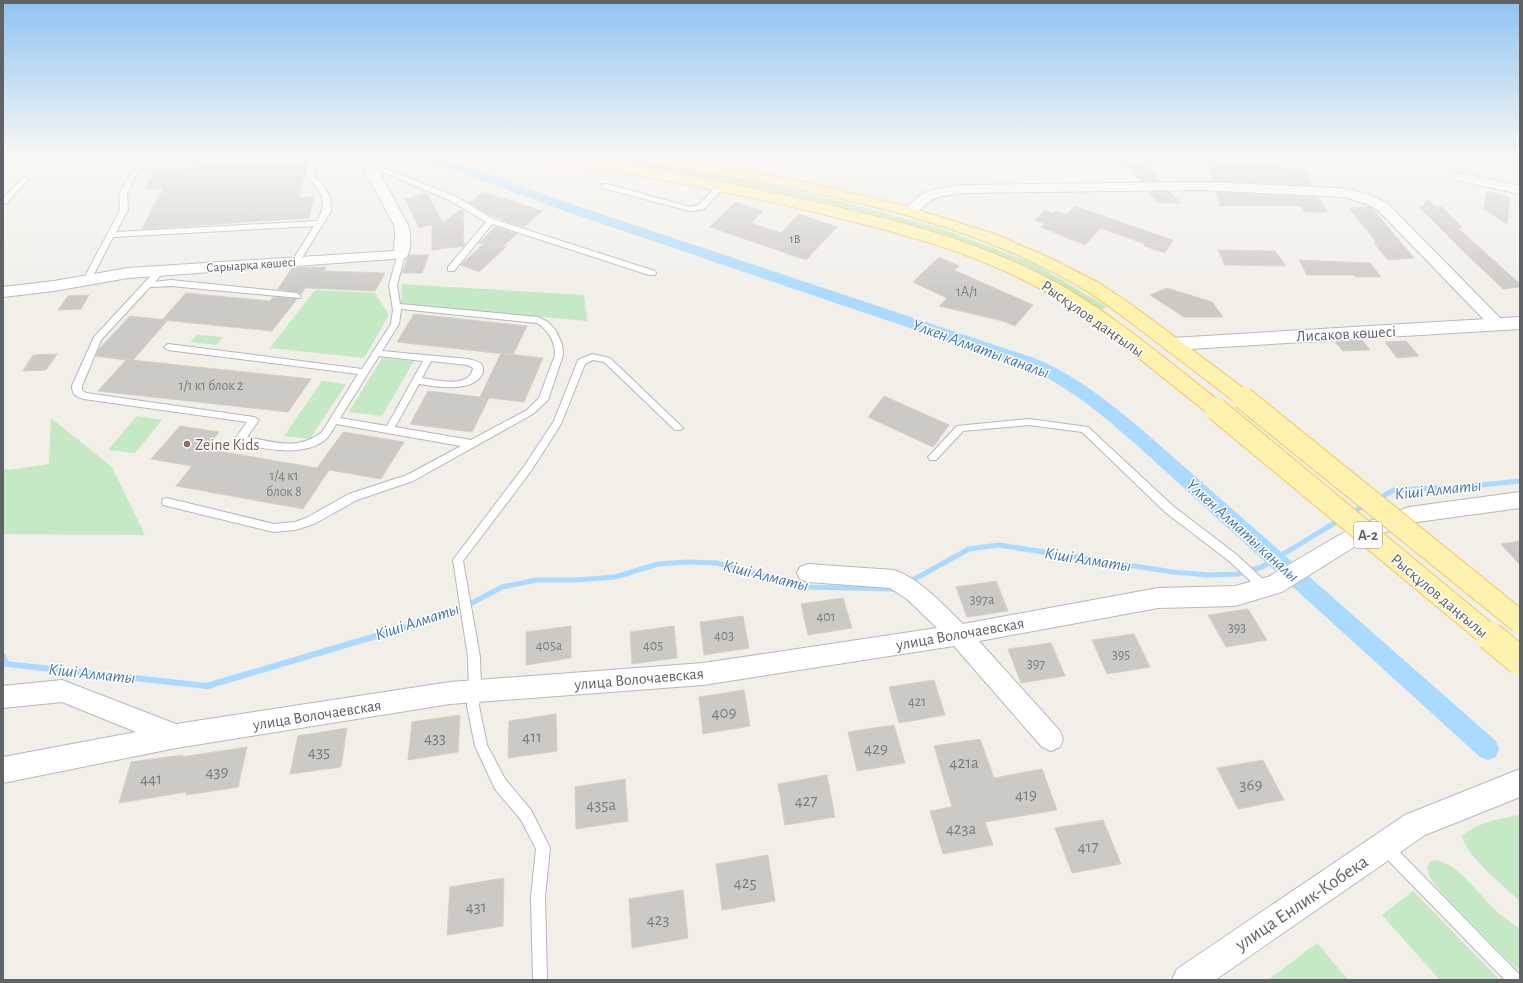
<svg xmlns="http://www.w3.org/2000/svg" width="1523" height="983" viewBox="0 0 1523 983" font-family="'Alegreya Sans',sans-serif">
<rect width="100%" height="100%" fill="#f1efe8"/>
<!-- green -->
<path fill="#c5e8c5" d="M576,158H618L753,181L856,205L945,230L1033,263L1107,307L1099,312L945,237L854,211L751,188Z
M402,284L584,295L587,321L401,304Z
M315,290L375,293L389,315L364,358L270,348Z
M197,335L223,337L217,345L190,342Z
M382,358L414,361L382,416L349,412Z
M322,381L346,384L310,439L284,436Z
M137,416L162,420L135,453L108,450Z
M51,418L112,467L145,535L3,534V468L9,470L49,464Z
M1520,815V901C1505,887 1465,855 1462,836C1476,823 1501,818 1520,815Z
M1437,860C1460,867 1475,889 1491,906C1500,915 1510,922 1520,929V972L1444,895L1430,878L1427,868L1430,861Z
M1413,891L1500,980H1440L1382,915Z
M1317,943L1348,980H1268Z"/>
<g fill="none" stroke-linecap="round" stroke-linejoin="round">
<!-- stream-far1 -->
<path stroke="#aadaff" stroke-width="5" d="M1376,500L1394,490L1461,487L1520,481
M1350,514L1365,505
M909,582L969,549L999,545L1173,572L1210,575L1238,574L1262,567L1341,519
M372,637L453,613L502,587L536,580H576L615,577L658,564L688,562L717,563L801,587L896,589"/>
<!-- stream -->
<path stroke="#aadaff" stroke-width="6" d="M3,656L6,664L207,686L376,636"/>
<!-- canal -->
<path fill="#aadaff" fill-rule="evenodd" d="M426,158H444L580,207L1034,358C1074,374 1106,400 1139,427L1496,741L1499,749L1496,757L1488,760L1480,757L1141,449C1104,416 1068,385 1022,366L570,213L428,161Z"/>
</g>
<!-- building -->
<path fill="#cccac5" stroke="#d6d1c6" d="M308,158L299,198L314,196L309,218L142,229L163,188L144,190L155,170Z
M1120,158H1140L1160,181H1140Z
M1207,158L1225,160V163L1306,169L1313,185L1213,181Z
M1487,191L1510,198L1507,224L1484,209Z
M483,192L502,198L542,211L524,227L502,220L503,219L489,215L469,203Z
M1149,192H1170L1181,203H1158Z
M1216,192L1318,197L1328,212H1305L1301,206H1220Z
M427,193L443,223L461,209L463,210L464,246L432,250V224L419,228L405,199Z
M1428,200L1436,207H1442L1463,228H1458L1520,284V287L1503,289L1462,250L1419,207H1422Z
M735,202L763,211L751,223L781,233L799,214L837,227L806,260L710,227Z
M1075,206L1152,233L1173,240L1165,253L1144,246L1145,244L1101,228L1085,245L1041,227L1044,224L1035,220L1045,210L1053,213L1056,211L1066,215Z
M1370,207L1372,208L1414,258L1388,260L1374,243H1377L1349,208Z
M495,227L517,234L503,246L506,247L479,272L461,265L484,243L478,244Z
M1218,250L1275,251L1286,266L1225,265Z
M409,255H429L422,273H402Z
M939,257L959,266L954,270L1033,305L1015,326L1003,321L939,306L947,298L913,282Z
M1299,260L1370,263L1381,277H1356L1354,275H1307Z
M326,267L324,271L385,273L375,291L305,288L301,294L297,292L278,289L292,268Z
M1167,288L1212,302L1223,317H1184L1150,295Z
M186,293L270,301L273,297L297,299L272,331L162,320Z
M89,295L81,309L58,310L68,296Z
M414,314L470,320L527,326L513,355L397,342Z
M130,316L168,320L133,360H131L311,379L288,412L98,391L126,360L96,356L99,349Z
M1362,340L1370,350L1343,351L1335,342Z
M1406,341L1419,356L1397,358L1385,342Z
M501,353L543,358L524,402L489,398L472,432L410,424L428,391L480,397Z
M57,354L46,370L23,371L33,355Z
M884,396L949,425L933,447L868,417Z
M180,426L219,432L206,449L317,468L343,432L404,442L381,479L329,470L303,509L176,486L192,466L151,459Z
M1520,541V565L1501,544Z
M996,581L1008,611L967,617L956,587Z
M843,598L852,628L808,635L801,604Z
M1248,609L1267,640L1226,647L1208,615Z
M743,616L749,648L704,655L700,622Z
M571,626V658L526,665V632Z
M674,626L677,658L632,664L630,632Z
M1134,634L1150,667L1107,674L1092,640Z
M1051,643L1065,676L1021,683L1008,649Z
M934,680L945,715L899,723L889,687Z
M744,690L750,726L703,734L699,697Z
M556,714L557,751L508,758L509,721Z
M460,715L458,752L408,760L412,722Z
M894,725L905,763L857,771L848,732Z
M347,728L341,767L290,774L298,736Z
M980,739L994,778L1042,769L1057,810L985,822L993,845L943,854L930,811L952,807L934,746Z
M247,747L238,787L186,795V792L119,803L131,762L183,755L182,757Z
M1263,760L1284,800L1238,809L1217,768Z
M827,775L835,817L785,825L778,784Z
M625,779L628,821L576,829L575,787Z
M1103,820L1121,864L1072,873L1055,828Z
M768,855L775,901L722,910L716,864Z
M504,878L503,926L447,935L450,887Z
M683,890L688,938L632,948L629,899Z"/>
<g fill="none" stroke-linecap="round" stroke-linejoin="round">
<!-- lane casing -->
<g stroke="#b5b8bc" stroke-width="2">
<path id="lane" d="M183,158H217L214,160L161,164L141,169L136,175L127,194L128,210L116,232L317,221C324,210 325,199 317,188C314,183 310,181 306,176L310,158H316L314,176L322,183L330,197L331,211L299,263H293L292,261L314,226L113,237L91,280L87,283L84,282L83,280L120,210L119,194L131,173L137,167L159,161Z
M368,162L457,197L493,219L655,271L656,273L655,275H649L492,224L454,271H448V267L486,222L451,201L366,165V163Z
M25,177L29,179L27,180L6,204H3V198L23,178Z
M602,184H608L690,207L699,205L717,185H723L724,187L704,209L690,211L602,188Z
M398,253H404L405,255L397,285L400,304L538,317L548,322L556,331L562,344L563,355L548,400L533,414L413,481L357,500L314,524L295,530L274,532L167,506L163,505L162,502L163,499L167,498L274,524L295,522L306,518L349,494L407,475L461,446L336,424C334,428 331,433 328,437C307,459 262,449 237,442L235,439L247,422L84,399C76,397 72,394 72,386L94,337L158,268H161L165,270L155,282L171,280L297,293L301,296L300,298L171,286L150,287L101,340L82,386V390L86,393L254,417L259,420L247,437C274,442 298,451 322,432L358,374L168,350L164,347L168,344L362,369L391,324L393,310L389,285ZM401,309L537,323C549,331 555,341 555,355L539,398L527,410L471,440L395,427L419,384C434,386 449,389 463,386C472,385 487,377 482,365C481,362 472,360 468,359L382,351L399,324ZM379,356L423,361L387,426L340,418ZM431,361L467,365L473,368C470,389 437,380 422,378Z
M592,354L610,358L681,426L683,428L681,430H675L604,362L593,360L585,364L561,424L531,471L463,561L480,657L481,691L479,706L487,745L505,779L531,810L550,848L545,897L547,980H533L531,897L536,849L521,820L495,789L475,746L467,706L469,691L468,657L453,560L525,465L554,421L578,360Z
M1029,419L1088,427L1173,506L1237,555L1269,585L1270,588L1269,591L1265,593L1261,591L1229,561L1165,512L1082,432L1029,425L963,431L936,460H930L928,457L957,426Z
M1385,840L1390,842L1520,975V980H1505L1380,852L1378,847L1380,842Z"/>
</g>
<!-- street casing -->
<g stroke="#b5b8bc" stroke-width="2">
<path id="street" d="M368,160L373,161L375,164L408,225C411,234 412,250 406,258L128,278L54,291L3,297V287L54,281L128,268L394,251L395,233L394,225L361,164L363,161Z
M1460,173L1520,186V194L1455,180L1453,177L1455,174Z
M1201,182L1339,188C1356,190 1372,195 1387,203L1506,324L1504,328L1498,330L1492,328L1377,209L1361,202L1345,197L1201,190L963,193C953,195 937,195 929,202C920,208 918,218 906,215L904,212C920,188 937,189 963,185Z
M1520,492V508L1410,523L1367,539L1282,592L1235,606L1158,608L979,641L1060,731L1063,739L1060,747L1051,751L1042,747L954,646L703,685L450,704L176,748L3,783V757L136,732L62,702L3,708V686L62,680L176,724L450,682L703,663L937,628L907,599L890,588L808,582L800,579L797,573L800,567L808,564L894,570C922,580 942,604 963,624L1158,588L1235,586L1268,577L1353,527L1409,507Z"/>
</g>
<!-- secondary casing -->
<g stroke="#b6babf" stroke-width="2">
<path id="secondary" d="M354,158H387C379,171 362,171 354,158Z
M1520,317V329L1172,350L1165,349L1163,344L1165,339L1172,338Z
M1520,769V797L1425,835L1215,980H1172L1177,969L1405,815Z"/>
</g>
<!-- primary casing -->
<g stroke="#f2c960" stroke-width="2">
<path id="primary" d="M542,158C554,158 566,158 579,158C602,160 626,164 649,168C689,175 729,183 769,192C866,213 967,234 1055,282C1115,315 1169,362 1223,404L1226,409L1223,414L1216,416L1209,414C1155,372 1103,326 1044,291C986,258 922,239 858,223C784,204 710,188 635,175C606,170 578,167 549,163L544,161Z
M642,158H677L814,184L901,205L995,234L1050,258L1099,283L1132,305L1250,393L1253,398L1250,403L1243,405L1236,403C1205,379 1174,355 1143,332C1122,316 1102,300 1080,287C952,211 794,188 649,163L644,161Z"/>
</g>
<!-- lane -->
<use href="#lane" fill="#fff" fill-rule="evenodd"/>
<!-- street -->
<use href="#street" fill="#fff" fill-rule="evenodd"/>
<!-- secondary -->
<use href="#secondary" fill="#fff" fill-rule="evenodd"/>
<!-- primary -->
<use href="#primary" fill="#fff2af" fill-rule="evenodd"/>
<!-- primary-bridge-far1 casing -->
<g stroke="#f2c960" stroke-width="24" stroke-linecap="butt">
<path id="primary-bridge-far1" d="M1243,398L1520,622
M1216,409L1491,637"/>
</g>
<!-- primary-bridge casing -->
<g stroke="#f2c960" stroke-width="30" stroke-linecap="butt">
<path id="primary-bridge" d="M1490,636L1520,661"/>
</g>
<!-- primary-bridge-far1 -->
<use href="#primary-bridge-far1" stroke="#fff2af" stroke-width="22"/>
<!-- primary-bridge -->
<use href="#primary-bridge" stroke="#fff2af" stroke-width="28"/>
</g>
<!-- sky -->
<linearGradient id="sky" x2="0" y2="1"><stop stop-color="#8fc3f1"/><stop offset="0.53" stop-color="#f9f8f5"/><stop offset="1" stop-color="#f9f8f5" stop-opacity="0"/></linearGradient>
<rect width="1523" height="296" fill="url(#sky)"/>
<!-- markers -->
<circle fill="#8d6e63" stroke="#fff" stroke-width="1.5" cx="187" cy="444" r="4"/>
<g text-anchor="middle" stroke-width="3" stroke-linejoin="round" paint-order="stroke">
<!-- far-number labels -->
<g font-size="12" fill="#7a7d7f">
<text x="795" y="243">1В</text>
</g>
<!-- far-street labels -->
<g font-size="13" fill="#5f6368" stroke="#fff">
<text transform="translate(251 264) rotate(-4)" y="5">Сарыарқа көшесі</text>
</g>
<!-- number labels -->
<g font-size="14" fill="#7a7d7f">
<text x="967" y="296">1А/1</text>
<text x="211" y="390">1/1 к1 блок 2</text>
<text x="284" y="480">1/4 к1<tspan x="284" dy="16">блок 8</tspan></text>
<text x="982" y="604">397а</text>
<text x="826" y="621">401</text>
<text x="1237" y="632">393</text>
<text x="724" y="640">403</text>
<text x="549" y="650">405а</text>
<text x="653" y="650">405</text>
<text x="1121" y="659">395</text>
<text x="1036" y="668">397</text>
<text x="917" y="706">421</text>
</g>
<!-- shield labels -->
<rect fill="#fff" stroke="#8f9295" stroke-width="1" x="1354" y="522" width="28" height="26" rx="3"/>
<g font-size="15" font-weight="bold" fill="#5f6368">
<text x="1368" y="540">A-2</text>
</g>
<!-- street labels -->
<g font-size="16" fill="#5f6368" stroke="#fff">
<text transform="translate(1093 318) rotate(35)" y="6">Рысқұлов даңғылы</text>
<text transform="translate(1346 333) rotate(-3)" y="6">Лисаков көшесі</text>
<text transform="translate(1440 595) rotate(40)" y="6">Рысқұлов даңғылы</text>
<text transform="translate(960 633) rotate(-10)" y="6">улица Волочаевская</text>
<text transform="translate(639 678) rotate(-5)" y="6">улица Волочаевская</text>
<text transform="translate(317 714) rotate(-9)" y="6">улица Волочаевская</text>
</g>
<!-- education labels -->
<g font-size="16" fill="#785e54" stroke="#fff" text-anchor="start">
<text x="195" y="450">Zeine Kids</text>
</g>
<!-- water labels -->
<g font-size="17" font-style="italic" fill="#4174aa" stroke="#fff">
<text transform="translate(981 348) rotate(20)" y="6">Үлкен Алматы каналы</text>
<text transform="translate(1438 489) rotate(-6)" y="6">Кіші Алматы</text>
<text transform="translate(1243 530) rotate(42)" y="6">Үлкен Алматы каналы</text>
<text transform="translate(1088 559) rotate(9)" y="6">Кіші Алматы</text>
<text transform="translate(766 575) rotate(14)" y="6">Кіші Алматы</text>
<text transform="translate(417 621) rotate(-18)" y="6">Кіші Алматы</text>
<text transform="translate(92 673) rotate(6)" y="6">Кіші Алматы</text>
</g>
<!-- near-number labels -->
<g font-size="17" fill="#7a7d7f">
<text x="724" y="718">409</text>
<text x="532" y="742">411</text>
<text x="435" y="743">433</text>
<text x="876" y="754">429</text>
<text x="319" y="757">435</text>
<text x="964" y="768">421а</text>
<text x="217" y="777">439</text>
<text x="151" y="784">441</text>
<text x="1251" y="790">369</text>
<text x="1026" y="800">419</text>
<text x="806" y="806">427</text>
<text x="601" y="810">435а</text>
<text x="961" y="834">423а</text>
<text x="1088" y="852">417</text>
<text x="745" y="888">425</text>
<text x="476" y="912">431</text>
<text x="658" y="925">423</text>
</g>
<!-- near-street labels -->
<g font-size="19" fill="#5f6368" stroke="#fff">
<text transform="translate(1301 902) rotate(-34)" y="7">улица Енлик-Кобека</text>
</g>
</g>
<!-- border -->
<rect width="1523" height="983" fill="none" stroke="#5f6368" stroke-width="8"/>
</svg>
